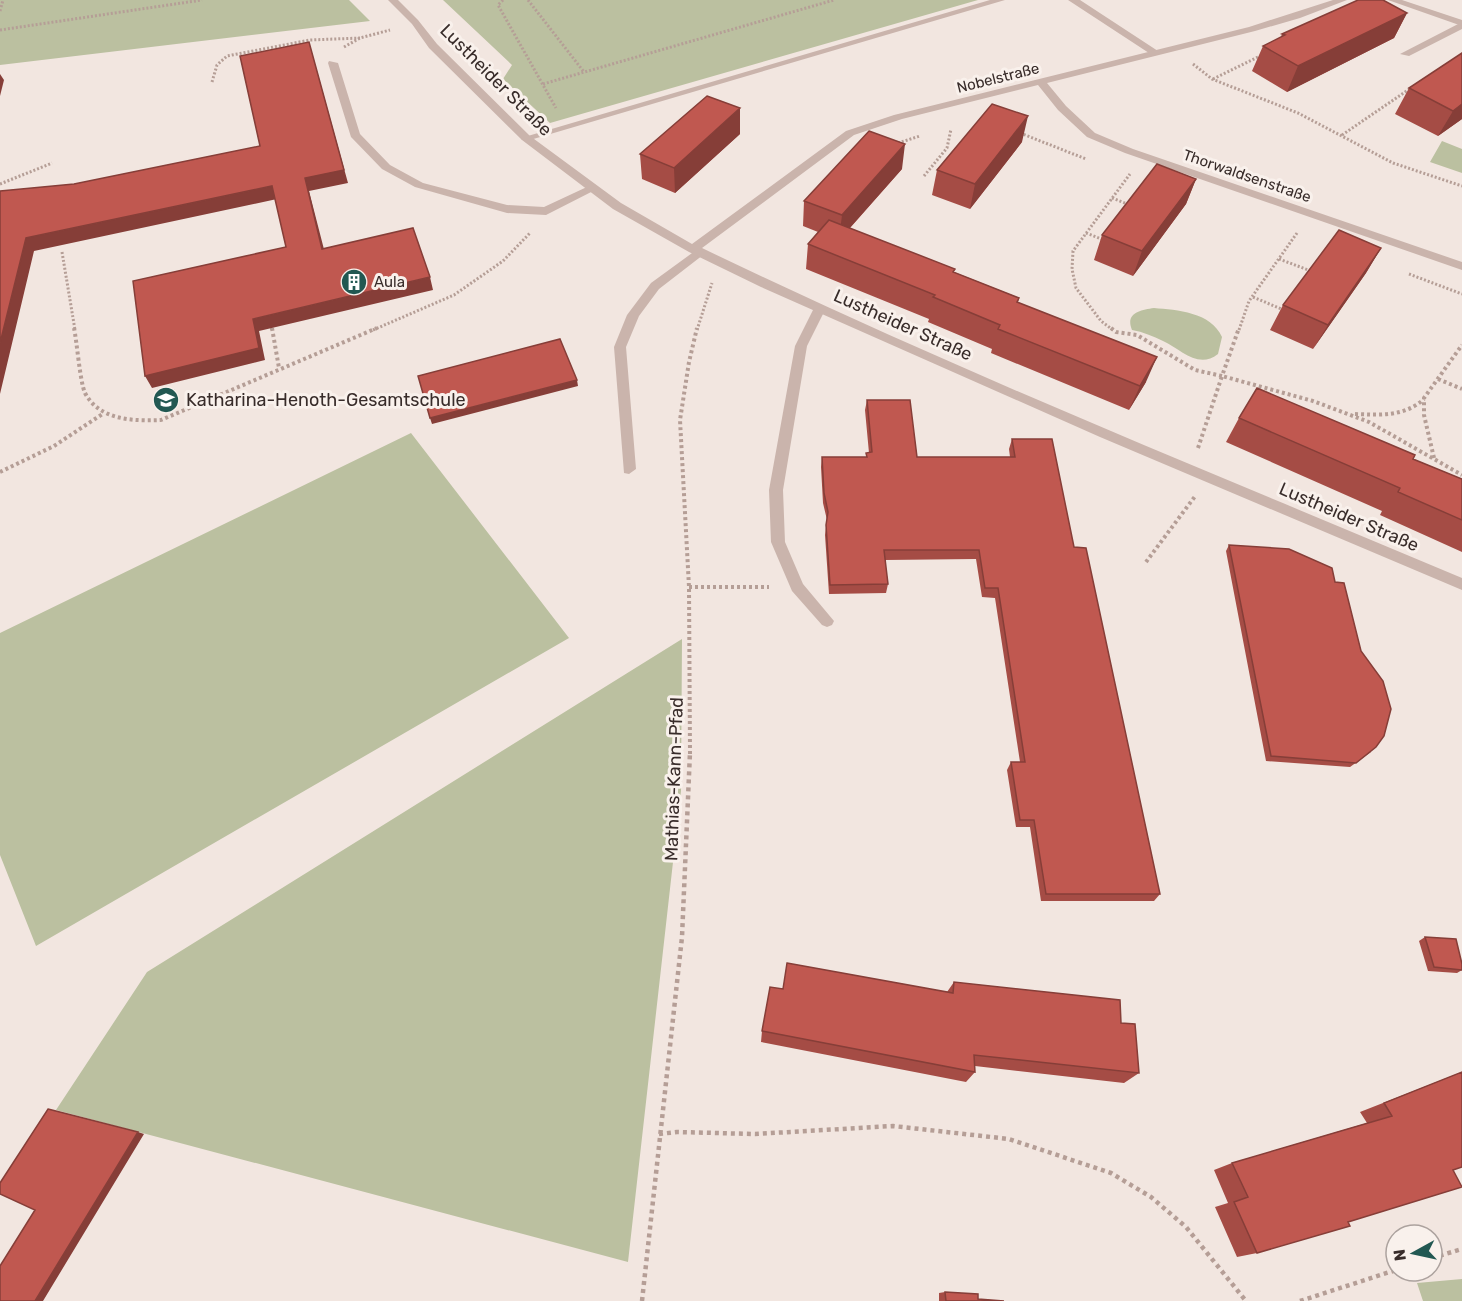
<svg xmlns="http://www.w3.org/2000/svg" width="1462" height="1301" viewBox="0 0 1462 1301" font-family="Rubik,sans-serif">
<rect width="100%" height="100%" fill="#f2e6e0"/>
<!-- green -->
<path fill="#bbc0a0" d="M0,0H349L370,21L0,65Z
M443,0H978L550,123L503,79L512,65Z
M1442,141L1462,149V173L1430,162Z
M1154,308C1177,310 1211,312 1222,337L1218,354C1198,370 1181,349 1163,341C1153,336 1143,332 1132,330C1125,313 1140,310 1154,308Z
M411,433L569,638L36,946L0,855V633Z
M682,639L681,791L628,1262L56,1110L147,972Z
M1462,1279V1301H1423L1417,1283Z"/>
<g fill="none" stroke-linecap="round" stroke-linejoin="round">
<!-- path-far2 -->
<path stroke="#b59e96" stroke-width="3" stroke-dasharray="2 2" stroke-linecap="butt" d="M503,0L498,5L556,108
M528,0L584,72
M0,11L3,0
M0,30L202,0
M344,47L360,38L390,30
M1193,64L1212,79L1298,113L1393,163L1462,186
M1213,79L1260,56
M212,82L217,65L227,56L310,40L360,38
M543,84L834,0
M1020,133L1086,159
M1342,135L1411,88
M898,143L920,136
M924,176L947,148L951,129
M0,184L52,163
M1112,198L1130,205
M1086,233L1104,240
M62,252L75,330
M1279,259L1311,271
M1409,274L1462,294
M1253,297L1286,311
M271,324L272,330
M373,330L454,295L503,261L530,233
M697,330L712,283
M1113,330L1101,321L1076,288L1072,269L1073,251L1130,174
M1239,330L1249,301L1297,233"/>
<!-- path-far1 -->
<path stroke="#b59e96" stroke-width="4" stroke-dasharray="3 3" stroke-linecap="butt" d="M74,328C77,342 80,382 85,393C100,421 134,421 161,420L377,328
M272,328L279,368
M1111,328L1116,332L1137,335L1195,370L1222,376L1239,328
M1438,379L1462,389
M1355,414C1380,415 1404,417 1424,399
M1198,448L1222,376L1313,401L1369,422L1462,475
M1434,458L1424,415V398L1462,345
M0,472L54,446L104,413
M1146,562L1196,495
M689,587H769
M690,754L689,587L680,420L689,362L697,328"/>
<!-- path -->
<path stroke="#b59e96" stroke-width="4.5" stroke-dasharray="4 4" stroke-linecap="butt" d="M659,1134L677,1132L755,1134L893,1126L1009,1139L1111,1173L1151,1197L1186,1227L1246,1301
M1432,1258L1462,1249
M642,1301L682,937L690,752
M1300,1301L1396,1270"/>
<!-- lane -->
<path fill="#cab4ac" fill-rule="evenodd" d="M990,0H1005L530,140H522L521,138Z
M1068,0H1080L1161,53L1152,55Z
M1462,22V29L1409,56L1400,54Z
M329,61L338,63L360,134L390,165L423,183L507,205L544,207L589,186L593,185L599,188L546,215L507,213L415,187L382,169L351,137L328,63Z
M699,248L703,249V255L659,289L639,316L626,347L636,469L629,474L624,473L614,347L627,315L651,283Z
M820,304L826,308L807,346L783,490L785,542L803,584L834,621L832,625L827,627L822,625L792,591L771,542L769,490L795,346L814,308Z"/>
<!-- street -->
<path fill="#cab4ac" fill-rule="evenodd" d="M388,0H398L418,20L437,44L530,136L621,203L692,244L846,131L894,115L1249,27L1333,0H1347L1300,18L1255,31L1047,83L1066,106L1095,133L1133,149L1462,262V270L1125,153L1087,137L1058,110L1038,85L902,119L854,135L702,248C950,368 1208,471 1462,578V590L1100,437L761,287L689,252L613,209L522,140L429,48L412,24Z
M1388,0H1402L1462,20V26Z"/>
</g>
<!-- wall -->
<path fill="#a54c45" d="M1407,13L1394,38L1287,92L1252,71L1263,46L1281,37L1282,34Z
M1462,53V119L1438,136L1395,114L1409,88Z
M740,134L675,193L642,179L640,154Z
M1022,142L970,209L932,195L937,170Z
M902,169L850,228L954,272L1019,298L1018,303L1146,382L1129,410L991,353L992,349L928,322L929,319L806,269L808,244L818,232L803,226L804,201Z
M1196,179L1186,204L1133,276L1094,260L1102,235Z
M1381,248L1366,273L1313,349L1270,330L1283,305Z
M867,400L917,457H1010L1009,449L1012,439L1074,547L1160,894L1154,901H1041L1030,827H1016L1007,770L1011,762H1020L995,598L982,597L976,559L885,560L888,584L886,593L829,594L825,535L827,520L823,503L821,467L822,457H866V453H869L865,410Z
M1239,418L1413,459L1462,479V552L1380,515L1382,511L1226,442Z
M1229,545L1335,582L1371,752L1350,767L1266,761L1226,551Z
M1425,937L1462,964V970L1457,973L1428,971L1419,941Z
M954,982L1121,1023L1139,1073L1124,1083L975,1066V1072L966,1082L761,1042L762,1031L783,989L947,992Z
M1462,1072L1453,1170L1348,1222L1257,1253L1237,1257L1215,1207L1228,1203L1214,1170L1232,1163L1367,1123L1360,1112Z
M945,1292L978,1299L1004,1301H939V1293Z"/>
<!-- shaded-wall -->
<path fill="#863e38" d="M1407,13L1394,38L1287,92L1298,66Z
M309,42L348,183L309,191L327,261L322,249L305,178Z
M0,74L4,80L0,96Z
M1462,104V119L1438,136L1453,111Z
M740,108V134L675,193L674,168Z
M1028,116L1022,142L970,209L975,184Z
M905,144L902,169L839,240L842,215Z
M1196,179L1186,204L1133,276L1142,251Z
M272,186L277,199L34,251L0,394V343L26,238Z
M1381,248L1366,273L1313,349L1328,325Z
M430,277L433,290L259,331L265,360L152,388L145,376L253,319Z
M1157,357L1146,382L1129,410L1140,386Z
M577,380L578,386L432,424L430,418Z
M138,1132L144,1134L43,1301H35Z"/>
<!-- building -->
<path fill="#c05850" stroke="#863e38" stroke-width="1.5" d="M1358,0H1383L1407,13L1298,66L1263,46L1285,35L1282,34Z
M309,42L344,170L305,178L322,249L413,228L430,277L253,319L259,348L145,376L133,281L286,247L272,186L26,238L0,343V191L74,184L260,146L240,56Z
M1462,53V104L1453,111L1409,88Z
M707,96L740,108L674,168L640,154Z
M992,104L1028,116L975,184L937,170Z
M869,131L905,144L842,215L804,201Z
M1157,164L1196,179L1142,251L1102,235Z
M829,220L955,269L953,272L1019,298L1017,302L1157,357L1140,386L998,329L1000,325L933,297L935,295L808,244Z
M1339,230L1381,248L1328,325L1283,305Z
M560,339L577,380L430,418L418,376Z
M1257,388L1415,455L1413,459L1462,479V520L1398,492L1400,488L1239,418Z
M867,400H910L917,457H1015L1012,439H1052L1074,547L1086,548L1160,894H1046L1034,820H1020L1011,762H1025L998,588H985L979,550H884L888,584L830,585L826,525L828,512L824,493L822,457H867L866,453L872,452Z
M1229,545L1289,549L1332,568L1335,582L1344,583L1361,651L1383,681L1391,709L1384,736L1376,747L1356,763L1271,756Z
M1425,937L1456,939L1462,964V970L1434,967Z
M787,963L953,993L954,982L1120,1000L1121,1023L1135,1024L1139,1073L974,1055L975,1072L762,1031L770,987L783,989Z
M1462,1072V1167L1453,1170L1462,1187L1348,1222L1350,1226L1257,1253L1234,1202L1248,1197L1232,1163L1392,1116L1384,1103Z
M48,1109L138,1132L35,1301H0V1266L35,1210L0,1194V1183Z
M945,1292L978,1294V1299L1004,1301H946Z"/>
<!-- icons -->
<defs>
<g id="building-disc" transform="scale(1.35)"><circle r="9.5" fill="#225852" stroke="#f9f1ec"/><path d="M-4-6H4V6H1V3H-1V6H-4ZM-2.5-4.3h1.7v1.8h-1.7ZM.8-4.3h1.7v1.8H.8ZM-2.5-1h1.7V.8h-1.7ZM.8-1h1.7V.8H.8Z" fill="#fff"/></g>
<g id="school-disc" transform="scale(1.35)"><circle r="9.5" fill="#225852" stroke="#f9f1ec"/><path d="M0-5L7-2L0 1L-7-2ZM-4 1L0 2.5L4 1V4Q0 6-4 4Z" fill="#fff"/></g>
</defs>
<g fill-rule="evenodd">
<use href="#building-disc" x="354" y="282"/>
<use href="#school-disc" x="166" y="400"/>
</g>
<g text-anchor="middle" stroke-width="6" stroke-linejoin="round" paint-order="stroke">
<!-- far-street labels -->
<g font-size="15" fill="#382c2a" stroke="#f9f1ec">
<text transform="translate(998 78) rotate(-14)" y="5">Nobelstraße</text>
<text transform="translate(1247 176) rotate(19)" y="5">Thorwaldsenstraße</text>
</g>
<!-- far-poi labels -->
<g font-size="15" fill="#382c2a" stroke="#f9f1ec" text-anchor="start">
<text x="374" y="287">Aula</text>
</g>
<!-- street labels -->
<g font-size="18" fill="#382c2a" stroke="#f9f1ec">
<text transform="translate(496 80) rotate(45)" y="6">Lustheider Straße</text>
<text transform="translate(903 325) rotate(24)" y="6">Lustheider Straße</text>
<text transform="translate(1349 517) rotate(23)" y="6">Lustheider Straße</text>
<text transform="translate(674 779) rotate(-88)" y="6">Mathias-Kann-Pfad</text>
</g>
<!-- poi labels -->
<g font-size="18" fill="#382c2a" stroke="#f9f1ec" text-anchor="start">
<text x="186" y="406">Katharina-Henoth-Gesamtschule</text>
</g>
</g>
<!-- north arrow -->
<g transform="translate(1414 1253) rotate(262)"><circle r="28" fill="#f9f1ec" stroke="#aca29e" stroke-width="1.5"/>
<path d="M0-4.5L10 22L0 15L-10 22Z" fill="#225852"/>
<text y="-9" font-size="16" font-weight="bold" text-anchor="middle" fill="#382c2a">N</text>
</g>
</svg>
